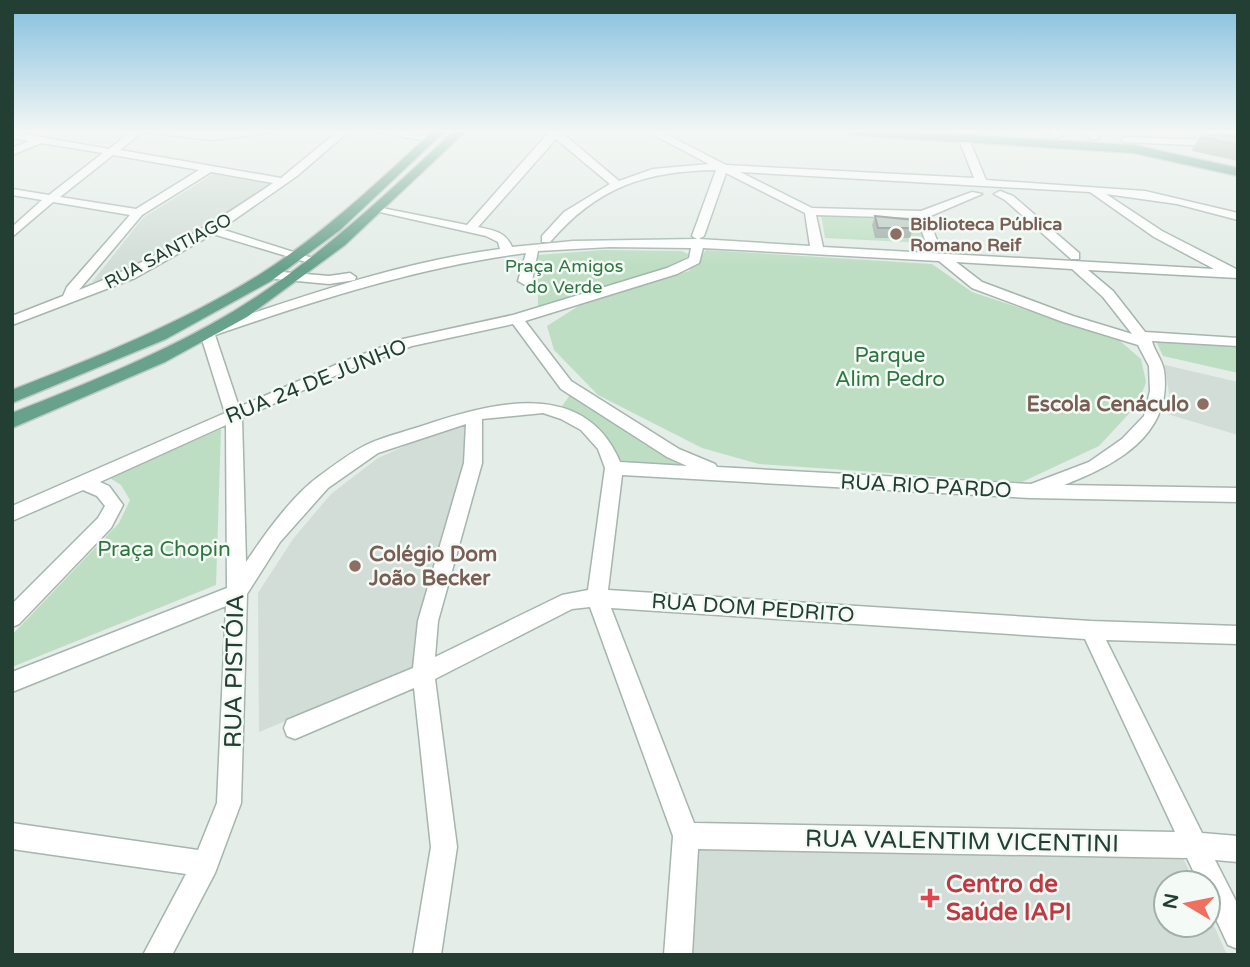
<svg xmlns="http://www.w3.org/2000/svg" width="1250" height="967" viewBox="0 0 1250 967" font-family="'Varela Round',sans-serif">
<rect width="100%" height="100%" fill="#e4ede8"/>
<!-- built -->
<path fill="#d2ddd7" d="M213,174L270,184L206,230L104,284L92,282L143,218Z
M1165,365L1238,382V435L1167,414L1169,394Z
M465,426L463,465L417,624L416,667L259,732L258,593L293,539L331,494L378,458L423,438Z
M696,846L1182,856L1195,883H1166V925H1208V912L1227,955H691Z"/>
<!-- green -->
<path fill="#bddec2" d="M821,215L917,219L926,243L825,238Z
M603,250L682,251L690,255L675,265L538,306V255Z
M706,250L932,264L972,292L1120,341L1141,359L1146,382L1138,404L1099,446L1022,482L759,464L702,448L598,395L554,350L547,326L588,300L689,271Z
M1156,341L1238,347V373L1163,356Z
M570,395L661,455L685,465L621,462C606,434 587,415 555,408L562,406Z
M221,429L216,585L12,667V635L119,523L130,500L121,485L110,478Z"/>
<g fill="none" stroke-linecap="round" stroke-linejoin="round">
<!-- minor casing -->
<g stroke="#a6b5ae" stroke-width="3">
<path id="minor" d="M12,132L109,149L130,132H142L120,150L281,178L337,132H348L297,176L221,229L322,261L316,265L213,234L135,278L12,325V316L63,296L67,287L130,215L53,202L12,237V227L42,200L12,195V189L49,195L103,153L41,143L12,155V148L29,141L12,138ZM113,155L199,170L136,209L60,197ZM211,172L273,183C211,225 149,263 79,290L142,215Z
M144,132H276L211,140Z
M378,132H407L437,139L432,142Z
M549,132H561L619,181L653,169L709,164L648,132H662L726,165L974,178L956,132H966L986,180L1145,191L1238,213V220L1177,204L1106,194L1162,231L1238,270V278L1088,270L1113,291L1145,332L1238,338V346L1152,341C1154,350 1162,360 1164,370C1173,435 1116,465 1064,485L1238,488V502L1030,498L622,475L608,590L1091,621L1238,626V644L1106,640L1202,833L1238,836V862L1215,860L1238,905V949L1228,945L1208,902V883H1199L1187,858L698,849L692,955H664L673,836L590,607L572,609L435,679L457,847L441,955H413L431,847L414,688L295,739L287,736L284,728L287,720L413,668L418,621L464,463L466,424L378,453L328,488L280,542L247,594L241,803L215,873L172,955H143L186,874L12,849V823L198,850L217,803L226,606L12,692V672L227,588L226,425L100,482L109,486L123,505L111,528L19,624L12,627V604L98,518L105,506L97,496L83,490L12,521V506L225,413L200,333L202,330C299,298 398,262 500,249L498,242L486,236L371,210L377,207L467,225ZM556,139L610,184L564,212L542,236V242H550C597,187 645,171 716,170L692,236L697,239L573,241L512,247C506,232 493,230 478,227ZM740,172L1090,192L1154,237L1214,269L823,247L816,215L917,218L928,248L938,251L940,248L928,217L982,194L972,192L921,211L812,208ZM726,173L805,213L810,246L699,239L704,236ZM610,247L691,248L689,258L667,268L513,315L403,339L340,363L239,407L215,335C317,300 419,267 526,253L518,281L525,285L532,281L538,251ZM703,248L939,261L972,288L1063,322L1138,345L1149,366L1150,391L1144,416L1122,439L1089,462L1031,484L717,467L715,464L679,449L571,381L525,321L677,274L699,263ZM956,262L1072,269L1103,297L1132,334L1073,316L982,282ZM513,324L561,389L667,457L687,466L620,462C586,381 500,401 434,422C412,430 388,435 368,444C351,452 333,466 318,477C291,497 265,534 246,562L242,418L350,369L412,346ZM543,413L561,419L581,430L598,449L605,468L588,590L562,595L435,657L438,621L482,463V419ZM611,608L1085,639L1175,832L694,823Z
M991,132H1001L1002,133L997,136Z
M1049,132H1059L1062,136L1054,138Z
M1084,132H1095L1100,138L1092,140Z
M1126,137L1238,141V147L1123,142L1121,140Z
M1000,191L1013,196L1079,253V259H1071L1005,200L994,194Z
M270,271L329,276L350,273L356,277L355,280L329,284L265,278V272Z"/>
</g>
<!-- major casing -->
<g stroke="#c1c9c6" stroke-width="3">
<path id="major" d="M432,132H444L340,230L271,281L166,339L12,403V390C97,357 182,323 259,275C322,235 377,183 432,132Z
M453,132H465L345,245L247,317L165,362L12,428V413C88,383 164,353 234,311C315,262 384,196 453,132Z
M846,132H918L1134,145L1238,168V176L1134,153L851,135Z"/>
</g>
<!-- minor -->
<use href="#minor" fill="#fff" fill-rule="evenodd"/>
<!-- major -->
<use href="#major" fill="#69a28c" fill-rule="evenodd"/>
</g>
<!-- wall -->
<path fill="#a2afa8" d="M1201,134L1238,136V161L1192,151L1193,148Z
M875,216L913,228L910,238H875L872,225Z"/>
<!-- building -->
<path fill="#bccbc3" stroke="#848e88" stroke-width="2" d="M1201,134L1238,136V145L1201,137Z
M875,216L914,220L913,228H878Z"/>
<!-- sky -->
<linearGradient id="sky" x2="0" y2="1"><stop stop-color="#83bfdf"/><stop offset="0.49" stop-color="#f3f7f5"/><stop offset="1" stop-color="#f3f7f5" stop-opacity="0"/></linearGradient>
<rect width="1250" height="268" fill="url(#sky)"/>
<!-- markers -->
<g fill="#8d6e63" stroke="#f4faf6" stroke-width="2.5">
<circle cx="896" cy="234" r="7"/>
<circle cx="1203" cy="404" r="7"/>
<circle cx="355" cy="566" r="7"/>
</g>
<path fill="#e0444e" stroke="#f4faf6" stroke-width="2.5" d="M926.5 887.5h7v7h7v7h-7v7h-7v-7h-7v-7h7z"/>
<g text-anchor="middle" stroke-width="5" stroke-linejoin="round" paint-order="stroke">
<!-- far-education labels -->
<g font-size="18" font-weight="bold" fill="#785e54" stroke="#f4faf6" text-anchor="start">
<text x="910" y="230">Biblioteca Pública<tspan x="910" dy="21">Romano Reif</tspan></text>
</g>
<!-- far-street labels -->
<g font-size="18" fill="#233f34" stroke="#f4faf6">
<text transform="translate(168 251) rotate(-28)" y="6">RUA SANTIAGO</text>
</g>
<!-- far-park labels -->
<g font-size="18" fill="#2e7540" stroke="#f4faf6">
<text x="564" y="272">Praça Amigos<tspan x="564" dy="21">do Verde</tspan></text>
</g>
<!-- park labels -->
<g font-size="21" fill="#2e7540" stroke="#f4faf6">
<text x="890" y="362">Parque<tspan x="890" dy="24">Alim Pedro</tspan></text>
<text x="164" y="556">Praça Chopin</text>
</g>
<!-- street labels -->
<g font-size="21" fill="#233f34" stroke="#f4faf6">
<text transform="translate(316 381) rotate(-22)" y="7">RUA 24 DE JUNHO</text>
<text transform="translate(926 486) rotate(3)" y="7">RUA RIO PARDO</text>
<text transform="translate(753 608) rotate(4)" y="7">RUA DOM PEDRITO</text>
</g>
<!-- education labels -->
<g font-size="21" font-weight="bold" fill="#785e54" stroke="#f4faf6" text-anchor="end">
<text x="1189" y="411">Escola Cenáculo</text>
<text x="369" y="561" text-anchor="start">Colégio Dom<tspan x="369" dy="24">João Becker</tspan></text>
</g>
<!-- near-street labels -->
<g font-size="24" fill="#233f34" stroke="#f4faf6">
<text transform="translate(234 671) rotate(-89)" y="8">RUA PISTÓIA</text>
<text transform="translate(962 841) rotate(1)" y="8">RUA VALENTIM VICENTINI</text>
</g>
<!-- near-health labels -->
<g font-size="24" font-weight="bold" fill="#be3a42" stroke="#f4faf6" text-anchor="start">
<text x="946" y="892">Centro de<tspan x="946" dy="28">Saúde IAPI</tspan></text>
</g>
</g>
<!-- border -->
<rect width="1250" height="967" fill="none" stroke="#233f34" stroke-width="28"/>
<!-- north arrow -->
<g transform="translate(1187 904) rotate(280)"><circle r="33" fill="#f4faf6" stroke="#a0afa8" stroke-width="2"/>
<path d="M0-5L12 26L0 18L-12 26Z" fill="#f0705f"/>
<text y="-10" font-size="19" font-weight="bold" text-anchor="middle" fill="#233f34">N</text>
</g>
</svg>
